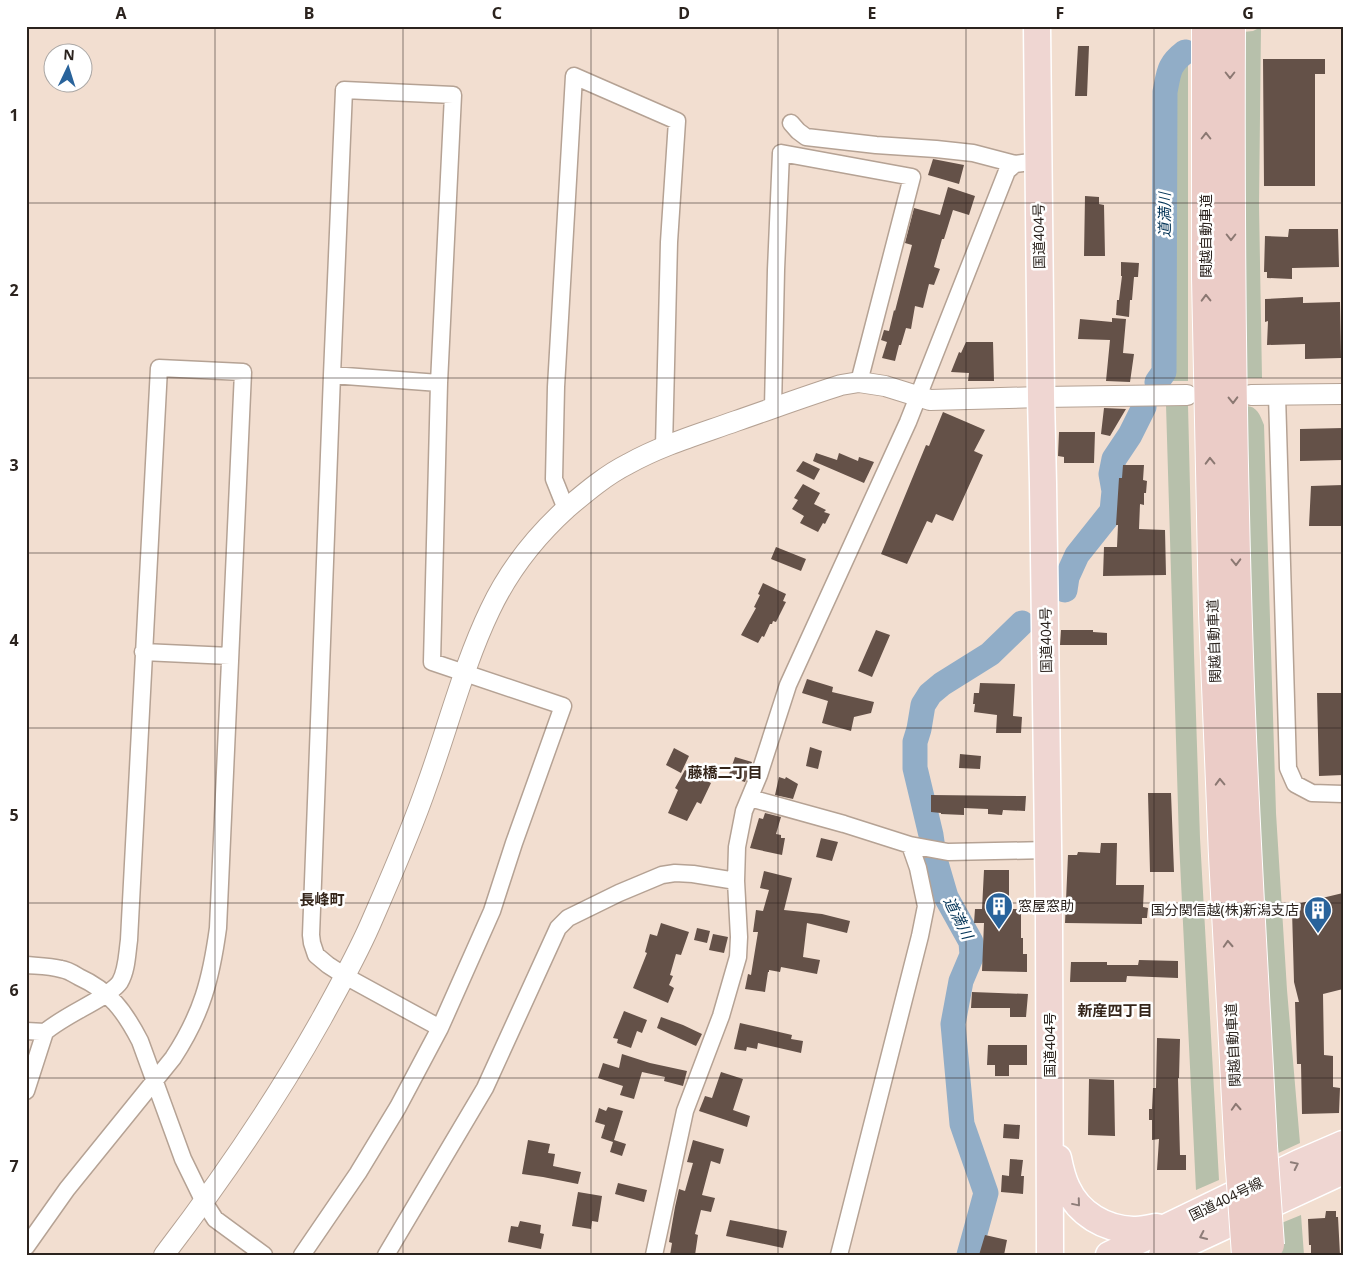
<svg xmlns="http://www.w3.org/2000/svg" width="1369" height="1281" viewBox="0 0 1369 1281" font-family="'Noto Sans','Noto Sans JP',sans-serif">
<rect width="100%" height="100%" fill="#f2ded0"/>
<!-- green -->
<path fill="#b7c0ab" d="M1261,27L1259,205L1262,378H1245L1243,32L1253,31Z
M1188,56V381H1167L1168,92C1172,74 1170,64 1188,56Z
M1166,405H1188L1194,654L1200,838L1219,1180L1196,1190L1179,841Z
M1246,406C1257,406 1260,415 1264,425L1276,813L1287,990L1300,1143L1274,1155L1252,731Z
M1301,1215L1304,1255H1281L1279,1224Z"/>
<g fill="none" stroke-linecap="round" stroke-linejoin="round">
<!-- river -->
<path stroke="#91adc7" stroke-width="25" d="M1157,382L1164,372L1165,92C1169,72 1168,65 1185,52
M1065,590L1067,577L1077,555L1112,511L1114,491L1111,474L1114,459L1130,435L1144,407
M969,1255L986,1193L962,1124L953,1024L961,981L972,955L971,942L946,897L934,856L931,835L915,768V742L919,729L923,705L930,694L942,684L990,654L1022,623"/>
</g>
<!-- building -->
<path fill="#645148" d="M1078,46H1089L1087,96H1075Z
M1263,59H1325V74H1315V186H1264Z
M933,159L964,165L959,184L928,175Z
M948,187L975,196L969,215L953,210L944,239H942L934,267L940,269L934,285L929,284L923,308L915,306L911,329L906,328L901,345H899L895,361L882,358L887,342L881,340L884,330L889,331L894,310L895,311L912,245L905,243L914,208L940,215Z
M1085,196L1099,197V204L1104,205L1105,256H1084Z
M1289,229H1338L1339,267L1292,268V279L1267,278V272H1264L1265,236L1288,237Z
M1121,262L1139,263L1138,277H1134L1132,300H1130L1129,317L1116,315L1117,300H1119L1122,276H1121Z
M1303,297V303L1340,302L1341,358L1305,359V344L1267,345L1268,321L1265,322V299Z
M1112,318L1126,319L1123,353L1134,354L1130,382L1106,381L1110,340L1078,339L1080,319L1112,322Z
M966,342H993L994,381H968L969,373L951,372L959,352L961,353Z
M1104,408L1126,409L1110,436L1101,434Z
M943,412L985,430L974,451L983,455L953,521L936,514L932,523L927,521L907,564L881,554L926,445L929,446Z
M1343,428V460L1300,461V429Z
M1059,432H1095L1094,463H1064V457L1058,456Z
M816,453L837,460L839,453L858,461L859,457L874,462L864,483L813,461Z
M803,461L820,469L814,480L796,471Z
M1123,465H1144L1143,480L1147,481L1146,493H1144V505L1140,504L1139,529L1165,530L1166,575L1103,576L1104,547H1117L1118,525H1116L1119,478H1122Z
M803,484L820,493L814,504L826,510L824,512L830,514L825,524L823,523L818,532L800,523L804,516L792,509L798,500L794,498Z
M1343,485V526H1309L1311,486Z
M776,547L806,559L801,571L771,559Z
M763,583L786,594L783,601L786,602L776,622L773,621L772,624H770L764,637L762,636L758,643L741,635L756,608L754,607L760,595L758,594Z
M876,630L890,635L872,677L858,671Z
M1061,630H1093V632L1107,633V645H1060Z
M807,679L833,687L832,692L874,702L871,713L854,717L851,731L822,723L828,701L802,693Z
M980,683L1015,684L1013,716L1022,717L1021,733H996L997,715L974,712L975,704H973L974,693H979Z
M1317,693H1343V775L1319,776Z
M810,747L822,751L818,769L806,766Z
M674,748L689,756L681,773L666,765Z
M960,754L981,756L980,769L959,768Z
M735,757L752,762L745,782L728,777Z
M685,770L711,783L701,804L697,802L687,821L668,813L678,790L675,788Z
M779,777L785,779L786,777L798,784L793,799L775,795Z
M1148,793H1171L1174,872H1150Z
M931,795L1026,796L1025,811L1003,810L1002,815L988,814V809L964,808V815L941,814V813L931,812Z
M765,813L781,817L776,834L781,835V838H785L782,855L750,848L759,818L763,819Z
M821,838L838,842L832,861L816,857Z
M1101,843H1117L1116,885H1144L1143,907L1148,908L1147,918H1142V924L1065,923L1068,855H1077L1078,852L1100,853Z
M984,870H1009V909H1021V938H1023V954H1027V972L982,971L984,923H974L975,909H982Z
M764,871L792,878L784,910L822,914L850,921L847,933L807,923L803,957L820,960L817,974L781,967L780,972L769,970V972H768L765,992L745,989L748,974L751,975L758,932H753L756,910L763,911L769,890L760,888Z
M1343,893V989L1323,994L1324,1055L1333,1056V1087L1340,1088L1339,1113L1302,1114L1301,1064H1297L1295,1002H1299L1294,982L1292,910L1299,908L1297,904Z
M661,923L689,932L681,955L676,954L670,975L673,976L669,985L674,988L668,1003L633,988L647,953L645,952L650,934L657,936Z
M697,928L710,931L707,943L694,940Z
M713,934L728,937L724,953L709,950Z
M1139,960L1178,961V978L1127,976L1126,982H1070L1071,962H1107V965H1138Z
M972,992L1028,994L1026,1017H1010V1008H971Z
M624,1011L647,1020L642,1033L637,1031L631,1048L617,1043L618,1039L613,1038Z
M661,1017L683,1025L702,1034L696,1046L657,1028Z
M740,1023L792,1035L791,1039L803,1041L801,1053L758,1043L757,1049L747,1047L746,1051L734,1049Z
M1157,1038L1180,1039L1179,1078H1178L1180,1155H1186V1170H1157L1159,1139L1152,1140V1120H1149V1109H1152L1153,1088H1156Z
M988,1045H1027V1065H1009V1076H995V1065H987Z
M622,1054L650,1063L687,1071L683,1086L664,1081L665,1077L642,1072L634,1099L620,1095L623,1086L598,1078L603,1063L619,1068Z
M721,1072L743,1079L733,1110L750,1116L747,1127L699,1111L705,1096L712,1098Z
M1089,1079L1114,1080L1115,1136L1088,1135Z
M608,1107L623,1111L614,1140L626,1144L622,1156L610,1152L613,1142L601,1138L605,1125L595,1122L599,1108L606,1111Z
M1004,1124L1020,1125L1019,1139L1003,1138Z
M528,1140L550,1144L548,1153L555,1154L553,1166L581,1172L578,1184L543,1177L522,1174Z
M693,1140L724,1149L720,1164L711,1161L702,1195L715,1198L711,1212L701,1210L695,1234L698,1235L695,1255H670L672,1243L669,1242L675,1207L679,1189L685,1191L693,1163L687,1162Z
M1010,1159L1023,1160L1021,1176H1024L1023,1194L1001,1192L1002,1175L1009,1176Z
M618,1183L647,1190L644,1202L615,1194Z
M578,1192L602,1196L598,1222L592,1221L591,1229L572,1226Z
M1326,1211H1336V1217H1338L1340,1255H1311V1245H1309L1308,1219L1325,1218Z
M730,1220L787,1231L783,1248L726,1236Z
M520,1221L541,1225L540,1233L544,1234L541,1249L508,1242L511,1226L518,1227Z
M985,1235L1007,1240L1004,1255H979Z"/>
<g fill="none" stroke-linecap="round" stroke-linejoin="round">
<!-- minor casing -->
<g stroke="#b5a294" stroke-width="19">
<path id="minor" d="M791,123L798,131L806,137L876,145L936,149L973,153L1015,164
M332,375L439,383
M1277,395L1288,768L1295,784L1312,793L1343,794
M773,408L776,270L781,153L912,177L859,382
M566,509L554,479L556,387L574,76L677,121L669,242L664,447
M143,652L230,656
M750,798L844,824L910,845L948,852L1048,850
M26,965C38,966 50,966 61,969C68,970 74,974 79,977C110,991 125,1012 140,1041L183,1159L204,1202L215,1219L264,1255
M26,1031L45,1032C63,1017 85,1008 105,995C110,991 116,988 120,982C127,970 127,954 129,940L159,368L243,372L218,928C211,979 202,1014 173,1058L67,1189L26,1247
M26,1091L45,1032
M302,1255L358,1173L398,1107L440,1028L492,911L514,843L563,706L432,662L439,383L453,95L344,90L332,375L311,935L312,943L316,955L328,965L345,976L440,1028
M386,1255L485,1088L558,928L568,918L619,893L662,875L675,873L693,874L736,881
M654,1255L685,1111L721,1016L738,957L739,937L736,881L737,847L744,811L759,775L788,685L908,422L1007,171L1015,164L1038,161
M839,1255L920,936L926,906L918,868L910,845"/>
</g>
<!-- tertiary casing -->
<g stroke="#b5a294" stroke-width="22">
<path id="tertiary" d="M1251,395L1343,394
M164,1255C222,1179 275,1102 322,1018C339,987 356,957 370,925C390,879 411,832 427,785C448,727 464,664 490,610C508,572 536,536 567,508C586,492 606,475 628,464C662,445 700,434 736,421C771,409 806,396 841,385L859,382L885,386L930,400L1041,397L1187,395"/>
</g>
<!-- trunk casing -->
<g stroke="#fff" stroke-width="29">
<path id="trunk" d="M1037,26L1041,397L1043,484L1049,917L1050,1255
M1058,1158C1060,1168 1062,1178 1067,1188C1079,1214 1105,1229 1133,1230C1141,1230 1149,1228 1157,1227
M1109,1255L1299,1163L1343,1144
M1162,1255L1343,1171"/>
</g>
<!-- motorway casing -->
<g stroke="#fff" stroke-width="30">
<path id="motorway" d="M1206,26V277L1213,612L1223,856L1239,1155
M1231,26C1230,237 1232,447 1239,657C1244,820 1255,983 1263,1146"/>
</g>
<!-- minor -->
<use href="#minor" stroke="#fff" stroke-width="16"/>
<!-- tertiary -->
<use href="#tertiary" stroke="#fff" stroke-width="20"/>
<!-- trunk -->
<use href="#trunk" stroke="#efd6d2" stroke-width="26"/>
<!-- motorway -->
<use href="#motorway" stroke="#ebccc7" stroke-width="28"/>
<!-- motorway-bridge casing -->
<g stroke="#fff" stroke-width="30" stroke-linecap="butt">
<path id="motorway-bridge" d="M1263,1146L1270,1245
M1239,1155L1246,1255"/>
</g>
<!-- motorway-bridge -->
<use href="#motorway-bridge" stroke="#ebccc7" stroke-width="28"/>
</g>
<!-- one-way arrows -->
<defs><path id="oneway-chevron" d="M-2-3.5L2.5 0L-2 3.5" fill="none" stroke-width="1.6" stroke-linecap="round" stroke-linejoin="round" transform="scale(1.25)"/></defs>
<g stroke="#8b7872">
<use href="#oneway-chevron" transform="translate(1230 75) rotate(90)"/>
<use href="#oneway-chevron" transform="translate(1206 136) rotate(-90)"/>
<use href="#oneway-chevron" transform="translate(1231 237) rotate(90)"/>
<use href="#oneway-chevron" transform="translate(1206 298) rotate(-91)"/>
<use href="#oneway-chevron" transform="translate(1233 400) rotate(89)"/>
<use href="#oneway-chevron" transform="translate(1210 461) rotate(-91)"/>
<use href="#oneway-chevron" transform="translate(1236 562) rotate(89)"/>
<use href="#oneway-chevron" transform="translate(1220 782) rotate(-92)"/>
<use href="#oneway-chevron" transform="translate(1228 944) rotate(-93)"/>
<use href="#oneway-chevron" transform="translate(1236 1107) rotate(-93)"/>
</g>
<g stroke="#8d7c78">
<use href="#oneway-chevron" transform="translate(1295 1165) rotate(-26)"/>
<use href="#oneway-chevron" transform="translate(1077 1203) rotate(50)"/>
<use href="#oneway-chevron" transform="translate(1203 1236) rotate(155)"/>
</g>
<!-- grid -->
<path fill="none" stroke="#2b231e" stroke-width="1" stroke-opacity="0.55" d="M215,26V1255M403,26V1255M591,26V1255M778,26V1255M966,26V1255M1154,26V1255M26,203H1343M26,378H1343M26,553H1343M26,728H1343M26,903H1343M26,1078H1343"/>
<!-- icons -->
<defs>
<g id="building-pin" transform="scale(1.4375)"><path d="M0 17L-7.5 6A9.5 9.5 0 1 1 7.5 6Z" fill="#29639b" stroke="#fff"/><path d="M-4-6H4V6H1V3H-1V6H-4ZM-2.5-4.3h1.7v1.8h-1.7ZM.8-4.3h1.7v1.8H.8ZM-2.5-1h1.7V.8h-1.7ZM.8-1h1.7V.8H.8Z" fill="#fff"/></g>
</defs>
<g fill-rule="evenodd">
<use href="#building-pin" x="999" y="906"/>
<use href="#building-pin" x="1318" y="910"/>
</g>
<g text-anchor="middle" stroke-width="5" stroke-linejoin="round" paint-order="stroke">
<!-- street labels -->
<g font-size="14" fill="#2b231e" stroke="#fff">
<text transform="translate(1039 236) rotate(-91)" y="5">国道404号</text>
<text transform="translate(1206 236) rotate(-90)" y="5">関越自動車道</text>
<text transform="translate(1046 640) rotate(-91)" y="5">国道404号</text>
<text transform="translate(1214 641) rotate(-92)" y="5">関越自動車道</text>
<text transform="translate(1050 1045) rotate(-90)" y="5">国道404号</text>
<text transform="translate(1233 1045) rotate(-93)" y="5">関越自動車道</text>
<text transform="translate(1226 1199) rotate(-26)" y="5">国道404号線</text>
</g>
<!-- poi labels -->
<g font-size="14" fill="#2b231e" stroke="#fff" text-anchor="start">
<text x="1018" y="911">窓屋窓助</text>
<text x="1299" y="915" text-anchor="end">国分関信越(株)新潟支店</text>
</g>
<!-- water labels -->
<g font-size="15" font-style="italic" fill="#033457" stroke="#fff">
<text transform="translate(1165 215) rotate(-90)" y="5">道満川</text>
<text transform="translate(958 918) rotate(63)" y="5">道満川</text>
</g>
<!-- neighbourhood labels -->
<g font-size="15" font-weight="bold" fill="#34251a" stroke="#fff">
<text x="725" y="778">藤橋二丁目</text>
<text x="322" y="905">長峰町</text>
<text x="1115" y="1016">新産四丁目</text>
</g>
</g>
<!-- border -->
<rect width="1369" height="1281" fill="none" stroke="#ffffff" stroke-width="55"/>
<!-- north arrow -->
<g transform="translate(68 68) rotate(4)"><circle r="24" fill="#ffffff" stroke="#aaa7a5"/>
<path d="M0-4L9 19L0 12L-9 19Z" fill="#29639b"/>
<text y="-8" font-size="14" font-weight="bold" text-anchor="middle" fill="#2b231e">N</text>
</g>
<rect x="28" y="28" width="1314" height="1226" fill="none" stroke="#2b231e" stroke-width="2"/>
<g font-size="16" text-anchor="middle" font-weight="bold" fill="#2b231e">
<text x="121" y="19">A</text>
<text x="309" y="19">B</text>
<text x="497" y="19">C</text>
<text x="684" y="19">D</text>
<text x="872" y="19">E</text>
<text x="1060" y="19">F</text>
<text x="1248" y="19">G</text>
<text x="14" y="121">1</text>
<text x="14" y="296">2</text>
<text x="14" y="471">3</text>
<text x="14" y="646">4</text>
<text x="14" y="821">5</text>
<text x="14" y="996">6</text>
<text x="14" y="1172">7</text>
</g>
</svg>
